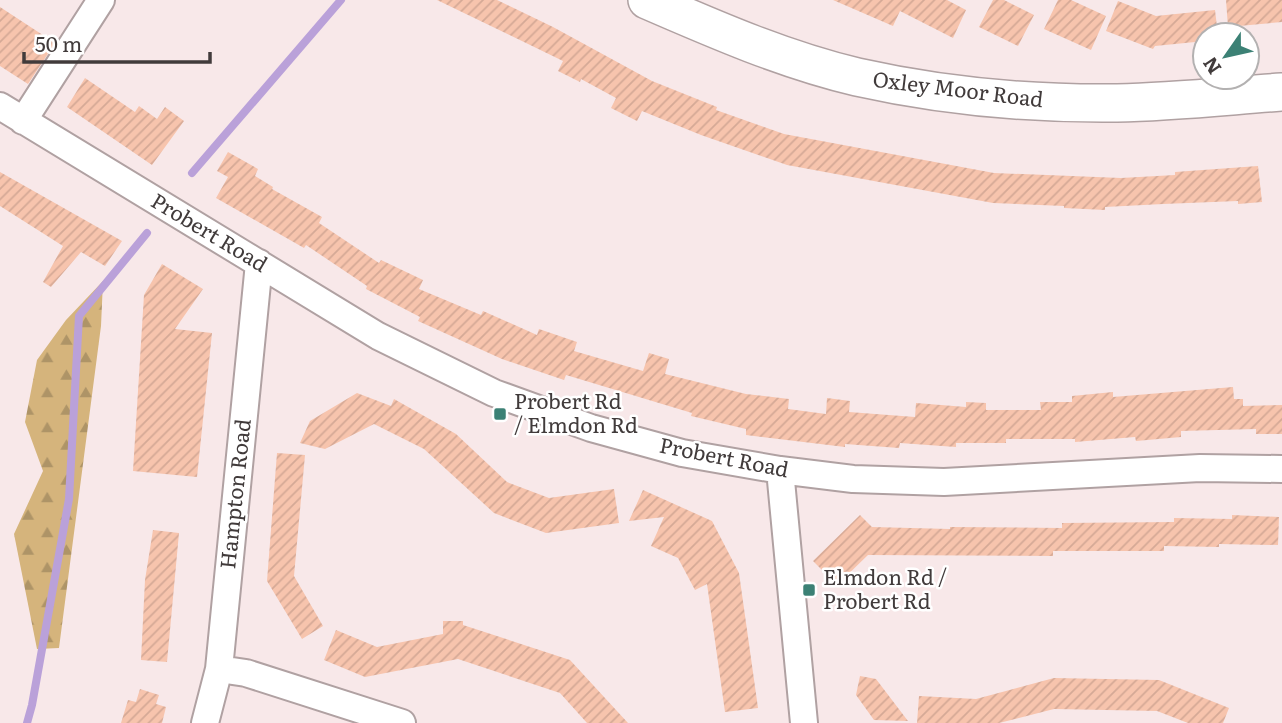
<svg xmlns="http://www.w3.org/2000/svg" width="1282" height="723" viewBox="0 0 1282 723" font-family="Literata,serif">
<defs>
<pattern id="forest-firs" width="22" height="20" patternUnits="userSpaceOnUse" patternTransform="scale(1.75)"><rect width="22" height="20" fill="#d5b47c"/><path d="M5 1l3.5 6h-7zM16 11l3.5 6h-7z" fill="#ae9467"/></pattern>
<pattern id="building-hatch" width="6" height="6" patternUnits="userSpaceOnUse" patternTransform="scale(1.75)"><rect width="6" height="6" fill="#f7c4ad"/><path d="M-1 1l2-2M0 6l6-6M5 7l2-2" fill="none" stroke="#d5a996"/></pattern>
</defs>
<rect width="100%" height="100%" fill="#f8e8e9"/>
<!-- forest -->
<path fill="url(#forest-firs)" d="M103,281L101,326L59,648L37,649L14,534L43,471L25,422L37,360L66,320Z"/>
<g fill="none" stroke-linecap="round" stroke-linejoin="round">
<!-- stream -->
<path stroke="#baa1d9" stroke-width="8" d="M192,173L341,0
M27,723L32,705L69,499L79,316L147,233"/>
</g>
<!-- building -->
<path fill="url(#building-hatch)" d="M437,0H497L553,27L652,81L717,107L716,110L784,134L994,173L1121,178L1175,175V172L1258,166L1262,202L1238,204V201L1163,204L1105,207V210L1064,208V206L993,203L787,165L701,135L642,111L637,121L611,108L616,98L581,79L580,82L558,71L563,61Z
M833,0H947L966,10L953,38L900,11L893,26Z
M993,0H1004L1034,15L1018,46L979,27Z
M1058,0H1071L1106,16L1091,50L1044,29Z
M1226,0H1282V22L1228,27Z
M1118,1L1156,16L1215,10L1218,35H1205V41L1155,46L1153,49L1106,31Z
M0,7L55,43L28,84L0,66Z
M85,78L135,112L139,106L157,119L165,107L184,121L152,165L67,107Z
M228,152L258,169L255,176L273,187L272,189L322,217L319,223L379,263L381,260L423,280L419,289L481,315L483,311L537,335L539,329L577,342L574,351L643,371L649,353L669,359L665,374L746,394L789,399L788,409L826,414L827,398L850,401L849,412L915,417L916,403L966,407V402L986,403V410H1041L1040,402H1072V396L1113,392V397L1233,387L1234,399H1243V406L1282,405V434H1256V429L1181,431V437L1136,441L1135,437L1075,442V439H1006V443H956V447L900,443L899,448L845,444V447L746,435V429L691,416L692,413L566,375L564,380L502,359L418,321L420,317L366,289L367,286L306,245L304,248L216,198L228,177L217,171Z
M0,172L122,241L105,266L81,252L51,287L43,282L63,246L0,206Z
M162,264L203,289L175,329L212,333L197,477L133,471L144,295Z
M357,393L391,406L394,399L456,434L507,482L549,498L614,489L619,523L546,533L494,513L424,449L374,424L325,449L300,443L310,421Z
M277,453L305,455L294,576L323,626L302,639L267,581Z
M643,490L712,521L739,573L758,708L725,712L707,584L695,590L678,558L651,546L664,517L629,521Z
M860,515L872,527L950,529V527L1062,528V523L1174,522V518L1232,519V515L1279,517L1278,545L1219,544V547L1164,546V551H1053V556L868,555L837,585L813,561Z
M153,530L179,533L167,662L141,660L145,580Z
M443,621H463V625L570,660L628,723H587L560,693L458,659L365,677L324,660L336,630L377,647L443,634Z
M860,676L876,679L908,721L874,720L856,695Z
M1054,678L1159,680L1229,708L1223,723H1188L1157,711L1054,709L999,723H917L919,696L976,699Z
M140,689L159,695L156,704L166,707L162,723H121L128,700L136,702Z"/>
<g fill="none" stroke-linecap="round" stroke-linejoin="round">
<!-- street casing -->
<g stroke="#b0a1a2" stroke-width="30">
<path id="street" d="M0,106L378,336L494,393L591,428L682,453L780,470L853,479L944,482L1200,468L1282,469
M23,121L101,0
M780,470L804,723
M219,669L246,673L402,723
M205,723L219,669L259,263"/>
</g>
<!-- secondary casing -->
<g stroke="#b0a1a2" stroke-width="40">
<path id="secondary" d="M647,0C716,30 785,60 857,77C942,96 1031,104 1117,103C1172,102 1227,96 1282,92"/>
</g>
<!-- street -->
<use href="#street" stroke="#fff" stroke-width="26"/>
<!-- secondary -->
<use href="#secondary" stroke="#fff" stroke-width="37"/>
</g>
<!-- markers -->
<g fill="#3c8175" stroke="#fff" stroke-width="2.5">
<rect x="493" y="407" width="14" height="14" rx="3.5"/>
<rect x="802" y="583" width="14" height="14" rx="3.5"/>
</g>
<g text-anchor="middle" stroke-width="5" stroke-linejoin="round" paint-order="stroke">
<!-- street labels -->
<g font-size="21" fill="#413b3b" stroke="#fff">
<text transform="translate(958 90) rotate(7)" y="7">Oxley Moor Road</text>
<text transform="translate(209 233) rotate(31)" y="7">Probert Road</text>
<text transform="translate(724 458) rotate(11)" y="7">Probert Road</text>
<text transform="translate(236 494) rotate(-84)" y="7">Hampton Road</text>
</g>
<!-- poi labels -->
<g font-size="21" fill="#413b3b" stroke="#fff" text-anchor="start">
<text x="514" y="409">Probert Rd<tspan x="514" dy="24">/ Elmdon Rd</tspan></text>
<text x="823" y="585">Elmdon Rd /<tspan x="823" dy="24">Probert Rd</tspan></text>
</g>
</g>
<!-- north arrow -->
<g transform="translate(1226 56) rotate(236)"><circle r="33" fill="#ffffff" stroke="#b3b1b1" stroke-width="2"/>
<path d="M0-5L12 26L0 18L-12 26Z" fill="#3c8175"/>
<text y="-10" font-size="19" font-weight="bold" text-anchor="middle" fill="#413b3b">N</text>
</g>
<!-- scale -->
<path d="M24 52v10h186v-10" fill="none" stroke="#413b3b" stroke-width="3.5"/>
<text x="35" y="52" font-size="21" fill="#413b3b" stroke="#ffffff" stroke-width="5" paint-order="stroke">50 m</text>
</svg>
